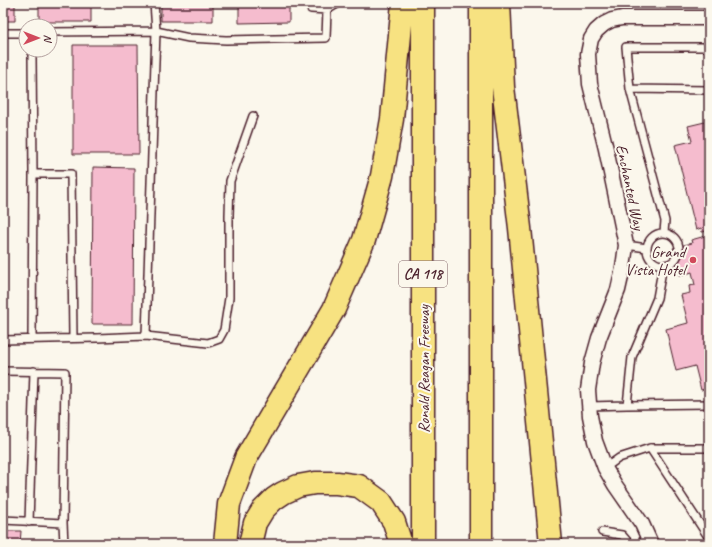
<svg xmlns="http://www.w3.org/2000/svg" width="712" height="547" viewBox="0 0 712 547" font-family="Caveat,sans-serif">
<rect width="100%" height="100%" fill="#fbf7ec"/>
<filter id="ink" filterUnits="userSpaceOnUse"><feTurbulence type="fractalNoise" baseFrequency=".025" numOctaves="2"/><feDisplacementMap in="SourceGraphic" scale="8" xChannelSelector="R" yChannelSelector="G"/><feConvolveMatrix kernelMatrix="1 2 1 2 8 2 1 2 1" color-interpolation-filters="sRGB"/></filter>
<g filter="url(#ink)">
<!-- building -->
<path fill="#f5bcce" stroke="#4a1f2b" d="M3,3H15V21H3Z
M39,3H91V22H39Z
M161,3H213V21H161Z
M239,3H289V22L239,23Z
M73,45H138L139,154H73Z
M709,121V160L707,161L709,167V388L701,390L695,366L676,371L666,329L688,323L681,295L690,293L689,286L695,285L692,272L680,276L673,248L692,243L691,240L709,235L708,231L702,232L701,228L696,230L675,145L692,141L688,126Z
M93,167L134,168L133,324H92Z
M3,531H21L20,544H3Z"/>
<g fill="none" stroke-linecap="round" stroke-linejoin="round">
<!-- lane casing -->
<g stroke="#4a1f2b" stroke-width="10">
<path id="lane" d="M311,3V9L327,10L339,3
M50,32L156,31L189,38L226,40L326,38L327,10
M3,33H26
M32,56L33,174H71L73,338
M630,89L709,90
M664,232L665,221L630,89L626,47H709
M647 249a16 16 0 1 1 32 0a16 16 0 1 1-32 0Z
M626,245L647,248
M663,265L657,298L632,357L627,405L709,404
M146,336L208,343L219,339L224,330L229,298V215L230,181L253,116
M32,339L33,174
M3,340L97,338L146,336L156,31L154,3
M3,371L65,372L63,523L64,544
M589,406L627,405
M650,448L709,538
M605,468L619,458L650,448H709
M3,520L63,523
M29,522L34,371
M602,532L622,535L628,542V544"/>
</g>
<!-- street casing -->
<g stroke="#4a1f2b" stroke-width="17">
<path id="street" d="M651,544L642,524L615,485L605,468L595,441L590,416L588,390L592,363L599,338L618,290L623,268L626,245L606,149L590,84L588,54L591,39L596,31L604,24L612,20L622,18H709"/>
</g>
<!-- highway casing -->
<g stroke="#4a1f2b" stroke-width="25">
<path id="highway" d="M423,3V544
M499,3L503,87L520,228L551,544
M225,544L229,504L246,458L334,309L364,240L382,176L392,119L403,3
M250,544L255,523L263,510L274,499L283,493L298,486L315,483H337L359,486L381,502L394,522L401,544
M481,544V3"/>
</g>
<!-- lane -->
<use href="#lane" stroke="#fbf7ec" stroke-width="7"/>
<!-- street -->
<use href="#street" stroke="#fbf7ec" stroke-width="14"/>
<!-- highway -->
<use href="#highway" stroke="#f7e281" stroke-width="22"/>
</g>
</g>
<!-- markers -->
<circle fill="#d1495b" stroke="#fbf7ec" stroke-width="1.5" cx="693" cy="260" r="4"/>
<g text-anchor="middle" stroke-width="4" stroke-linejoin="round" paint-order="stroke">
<!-- shield labels -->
<rect fill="#fbf7ec" stroke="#7f6065" stroke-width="1" x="399" y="261" width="48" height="26" rx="3"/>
<g font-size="15" font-weight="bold" fill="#4a1f2b">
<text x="423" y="279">CA 118</text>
</g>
<!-- street labels -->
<g font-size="16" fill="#4a1f2b" stroke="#fbf7ec">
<text transform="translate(631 187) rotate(78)" y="6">Enchanted Way</text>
<text transform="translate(423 369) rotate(-90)" y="6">Ronald Reagan Freeway</text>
</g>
<!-- poi labels -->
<g font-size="16" fill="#4a1f2b" stroke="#fbf7ec" text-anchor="end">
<text x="685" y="257">Grand<tspan x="685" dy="18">Vista Hotel</tspan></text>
</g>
</g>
<!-- margin -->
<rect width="712" height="547" fill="none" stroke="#fbf7ec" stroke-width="16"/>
<rect x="8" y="8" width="696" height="531" fill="none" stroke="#4a1f2b" stroke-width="1.5" filter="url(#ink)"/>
<!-- north arrow -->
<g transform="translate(38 38) rotate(90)"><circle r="19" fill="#fbf7ec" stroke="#b4a19f"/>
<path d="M0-3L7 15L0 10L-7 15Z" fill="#d1495b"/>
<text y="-6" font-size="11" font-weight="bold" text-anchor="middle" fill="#4a1f2b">N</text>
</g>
</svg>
